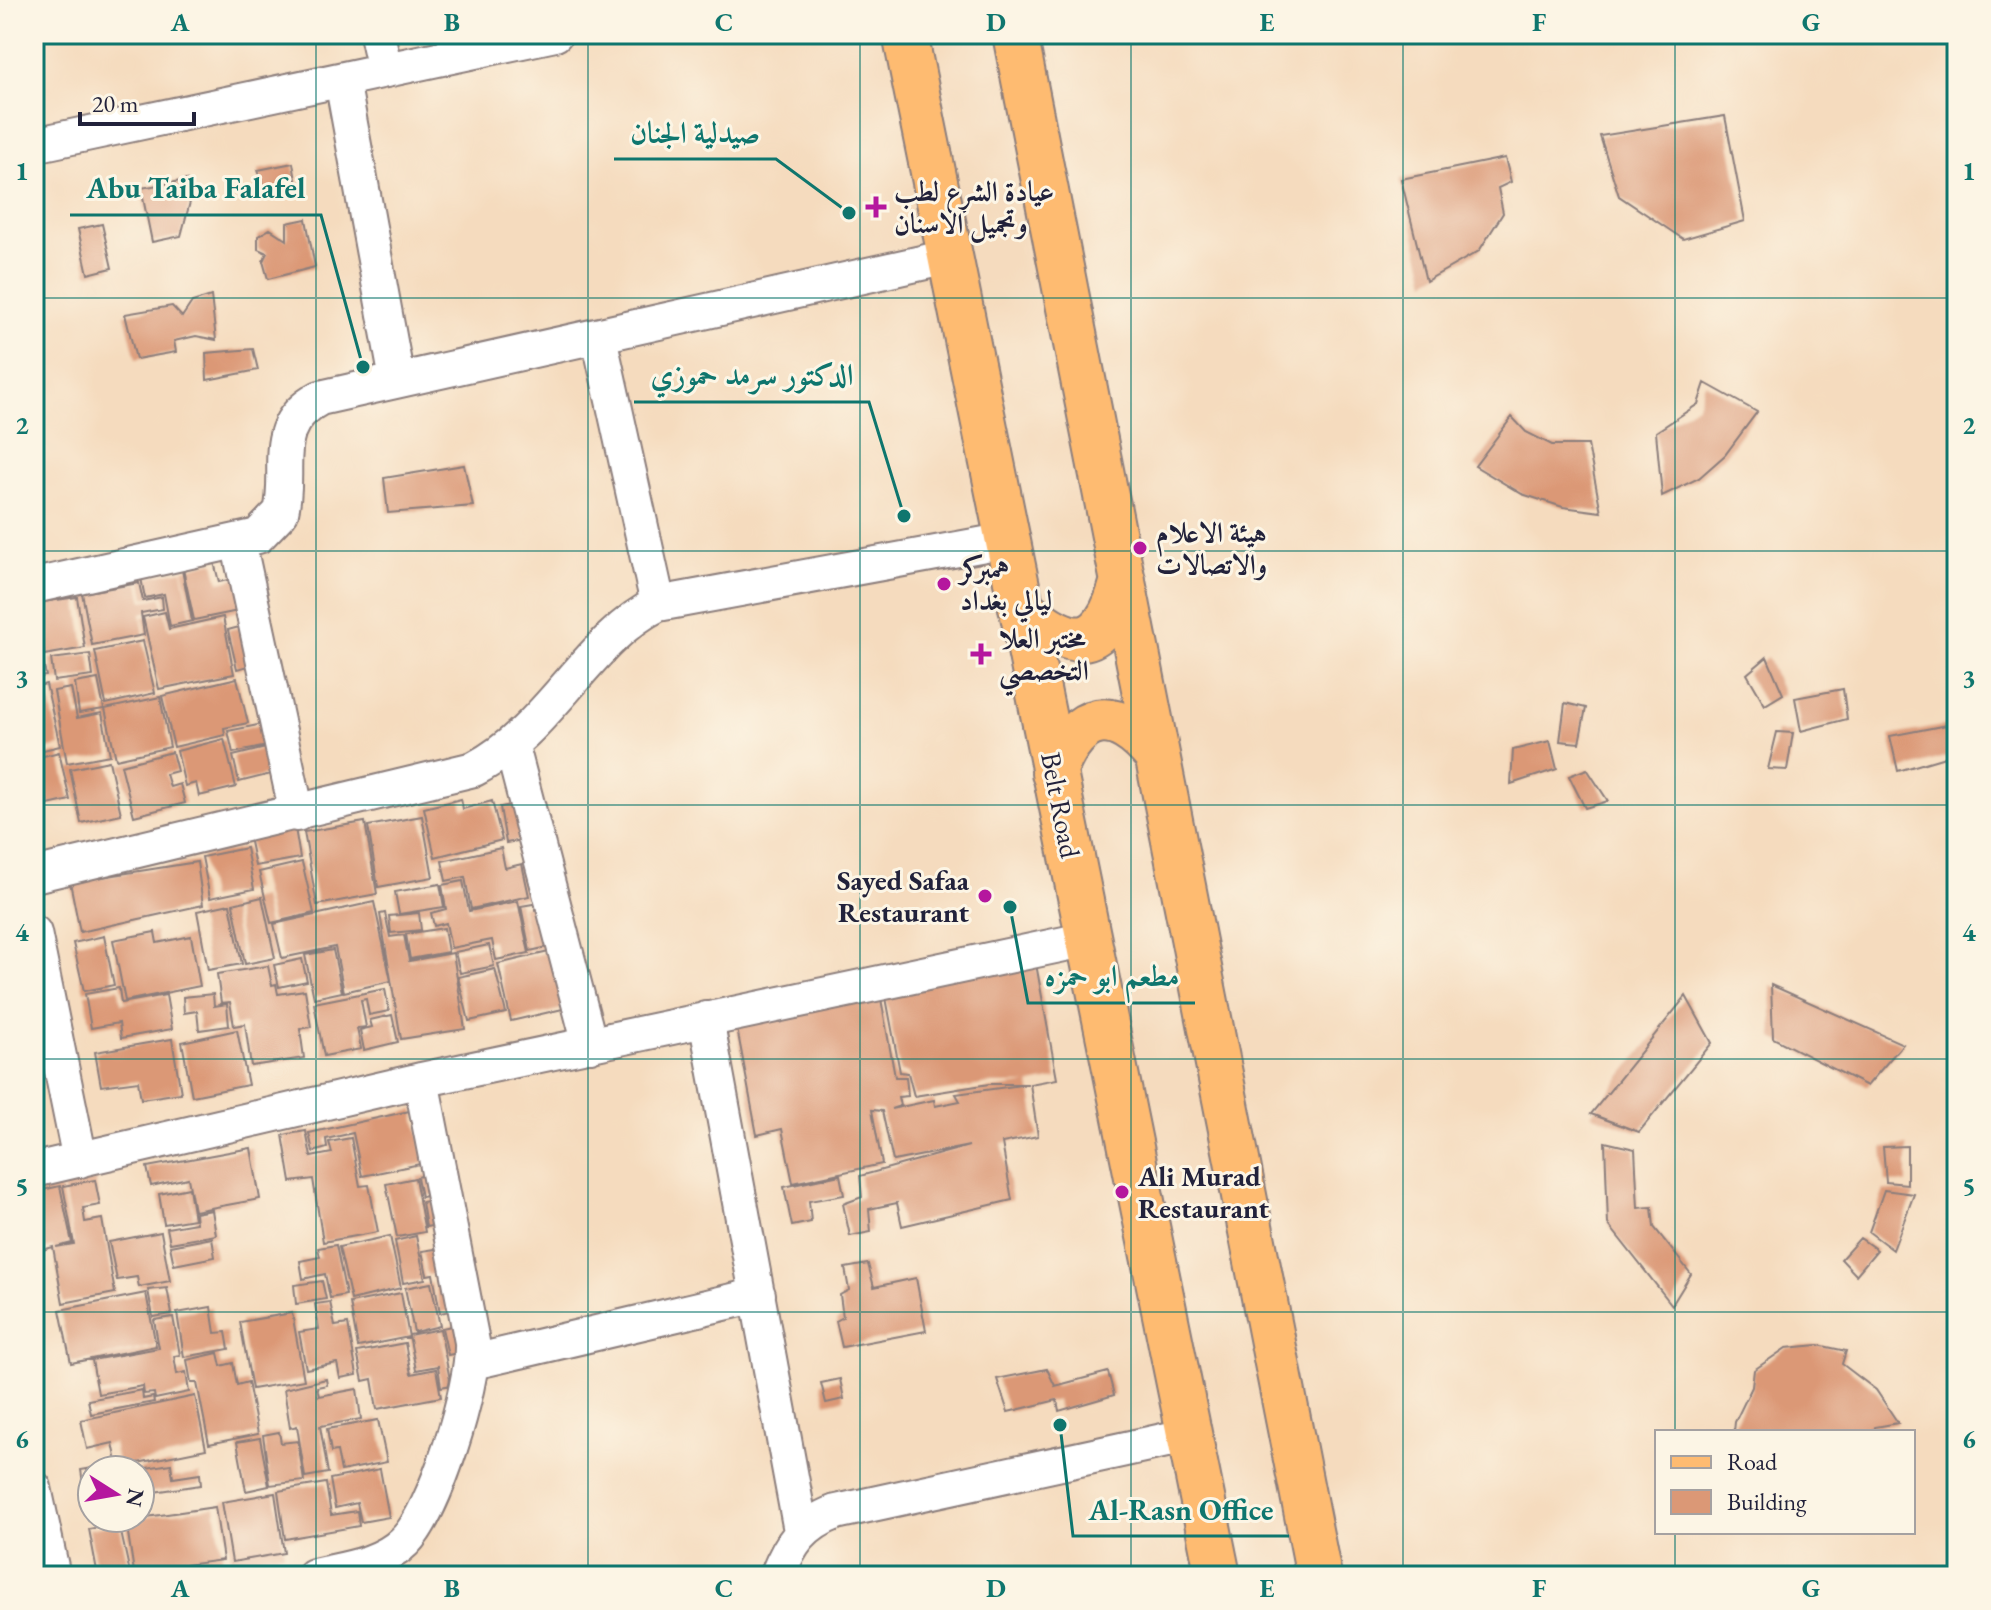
<svg xmlns="http://www.w3.org/2000/svg" width="1991" height="1610" viewBox="0 0 1991 1610" font-family="'EB Garamond',Amiri,serif">
<rect width="100%" height="100%" fill="#fcf5e5"/>
<filter id="ink" filterUnits="userSpaceOnUse"><feTurbulence type="fractalNoise" baseFrequency=".0125" numOctaves="2"/><feDisplacementMap in="SourceGraphic" scale="16" xChannelSelector="R" yChannelSelector="G"/><feConvolveMatrix kernelMatrix="1 2 1 2 8 2 1 2 1" color-interpolation-filters="sRGB"/></filter>
<filter id="wash" filterUnits="userSpaceOnUse"><feTurbulence type="fractalNoise" baseFrequency=".006" numOctaves="4" result="noise"/><feDisplacementMap in="SourceGraphic" scale="32" xChannelSelector="R" yChannelSelector="G"/><feGaussianBlur stdDeviation="1.8" result="paint"/><feColorMatrix in="noise" values="0 0 0 0 0 0 0 0 0 0 0 0 0 0 0 0 0 1.4 0 .05"/><feComposite in="paint" operator="in"/></filter>
<g filter="url(#wash)">
<rect width="100%" height="100%" fill="#f5dbbe"/>
<g id="blocks">
<!-- building -->
<path fill="#db9876" d="M1725,116L1745,221L1683,239L1619,196L1600,136Z
M1505,158L1511,182L1498,188L1503,213L1479,251L1426,281L1401,179Z
M293,163L297,186L281,193L265,192L258,170Z
M187,180L190,202L181,236L152,242L141,188Z
M306,219L315,267L268,279L263,261L267,253L258,249V236L270,229L287,240V223Z
M102,224L112,268L88,274L78,229Z
M211,296L216,340L196,336L174,341L176,352L136,359L125,314L172,306L182,317L192,302Z
M253,349L258,370L207,380L206,353Z
M1705,383L1757,412L1725,455L1699,478L1662,496L1656,432L1698,404Z
M1512,417L1526,432L1552,445H1588L1601,512L1563,507L1522,494L1475,466Z
M464,465L473,506L388,513L384,478Z
M214,562L219,582L241,577L248,609L194,620L183,569Z
M182,570L192,621L170,626L164,594L145,598L141,578Z
M139,583L143,601L162,597L163,609L141,613L144,635L92,645L82,593Z
M77,597L85,648L44,655L36,603Z
M165,612L169,629L223,617L234,674L159,689L143,617Z
M34,616L46,676L34,678Z
M243,626L252,665L237,669L228,630Z
M143,641L155,693L106,704L95,651Z
M90,654L93,676L54,681L51,659Z
M1767,657L1783,694L1765,705L1747,674Z
M237,678L248,723L224,728L225,735L174,747L162,696Z
M98,679L104,709L79,713L75,683Z
M46,684L60,746L35,752L34,687Z
M1957,687V706H1956L1952,688Z
M71,688L77,718L102,713L110,755L67,763L54,691Z
M1843,689L1847,719L1801,731L1795,698Z
M160,697L170,747L116,759L105,709Z
M1565,703L1586,708L1579,743L1560,741Z
M263,724L267,746L233,753L228,731Z
M1947,725L1955,754L1898,771L1890,736Z
M1777,732L1793,733L1787,770L1768,769Z
M224,739L236,787L199,796L196,783L185,786L177,751Z
M1550,741L1557,769L1511,784L1513,750Z
M266,748L271,774L239,782L233,756Z
M59,752L70,800L48,805L36,758Z
M172,752L177,771L166,774L170,787L180,784L185,803L134,816L121,765Z
M109,761L121,814L81,823L70,769Z
M1587,769L1608,801L1585,808L1569,776Z
M461,799L463,809L492,801L502,840L435,857L424,808Z
M517,804L523,840L506,843L500,807Z
M422,816L433,877L378,887L368,826Z
M365,822L377,894L317,905L304,832Z
M295,828L300,858L255,866L249,837Z
M246,848L254,889L210,898L202,857Z
M501,848L505,868L522,864L529,896L471,909L465,877L446,881L442,861Z
M197,862L203,905L80,932L70,882Z
M302,862L314,913L271,923L259,872Z
M463,881L469,911L518,901L529,953L496,960L492,940L451,948L446,923L434,926L431,913L446,909L442,885Z
M440,884L444,907L399,914L395,892Z
M262,897L275,958L245,964L233,904Z
M374,902L391,981L344,992L335,947L282,958L274,924Z
M539,903L548,947L530,951L521,906Z
M230,904L242,964L208,970L197,911Z
M385,913L390,937L404,935L409,961L453,953L465,1029L401,1039L380,914Z
M419,913L421,930L391,933L389,916Z
M444,928L448,952L410,959L406,934Z
M155,932L157,943L191,936L200,986L125,1001L113,940Z
M104,936L114,985L84,991L73,943Z
M489,945L494,966L460,973L455,952Z
M333,950L342,992L314,998L305,955Z
M553,951L567,1008L511,1021L498,964Z
M302,959L307,981L279,987L274,965Z
M1036,964L1057,1079L1030,1084L1038,1136L1002,1143L1012,1200L902,1226L897,1203L869,1209L871,1232L850,1236L843,1204L862,1197L860,1176L969,1146L893,1161L882,1111L872,1110L882,1164L793,1183L782,1129L757,1135L736,1023L880,993L895,1077H906L908,1096L898,1097L900,1106L891,1109L934,1100L935,1106L960,1101L956,1094L1028,1084H989L914,1096L908,1073L900,1072L884,987Z
M268,966L272,985L276,984L278,994L305,990L311,1027L300,1029L304,1058L251,1066L245,1024L234,1026L230,1002L221,1003L217,974Z
M495,969L506,1013L469,1021L458,977Z
M1771,985L1903,1044L1867,1086L1773,1038Z
M119,988L121,1003L166,995L172,1029L121,1038L119,1023L91,1028L85,994Z
M385,989L389,1011L369,1015L366,999L361,1000L366,1027L357,1028L361,1049L324,1056L314,1003Z
M213,994L214,1006L227,1004L229,1026L199,1030L197,1011L184,1013L183,997Z
M1686,996L1712,1043L1639,1132L1591,1114Z
M392,1015L398,1042L364,1050L360,1030L372,1027L370,1020Z
M237,1030L248,1085L192,1096L182,1042Z
M172,1039L181,1093L141,1099L138,1081L101,1086L95,1052Z
M414,1110L425,1163L362,1176L353,1133L326,1139L327,1148L313,1152L309,1133Z
M306,1131L311,1157L332,1153L329,1142L351,1138L360,1186L369,1185L378,1232L323,1242L313,1179L291,1182L283,1135Z
M1605,1142L1635,1149L1638,1208L1652,1207L1654,1227L1691,1274L1672,1305L1608,1224Z
M1907,1146V1184L1886,1182L1883,1147Z
M251,1148L260,1199L194,1211L188,1178L151,1186L147,1167Z
M436,1173L440,1193L421,1197L417,1177Z
M840,1175L844,1195L809,1201L811,1222L792,1226L784,1187Z
M415,1178L425,1232L397,1237L386,1184Z
M95,1180L100,1205L83,1208L85,1222L102,1219L115,1293L63,1303L53,1247L39,1251L34,1228V1192L60,1186L72,1243L56,1247L74,1244L63,1186Z
M189,1188L194,1219L164,1224L159,1194Z
M1884,1190L1914,1194L1893,1250L1869,1232Z
M440,1198L445,1223L426,1227L422,1202Z
M212,1210L216,1235L170,1243L167,1228L196,1223L195,1213Z
M161,1232L170,1281L139,1287L137,1277L117,1280L109,1242Z
M390,1236L401,1288L351,1300L339,1247Z
M416,1236L425,1279L403,1283L395,1241Z
M212,1238L215,1257L174,1265L170,1246Z
M1860,1238L1877,1250L1856,1275L1841,1259Z
M336,1245L346,1295L330,1298L325,1274L303,1279L300,1261L320,1257L318,1248Z
M442,1248L454,1310L440,1313L433,1274L427,1275L422,1251Z
M868,1264L874,1287L916,1278L926,1331L842,1347L836,1321L843,1317L840,1295L849,1290L845,1268Z
M322,1281L326,1299L296,1304L294,1285Z
M431,1283L440,1326L414,1332L405,1288Z
M167,1288L172,1314L153,1317L148,1290Z
M146,1293L156,1346L71,1363L60,1310Z
M401,1293L409,1337L358,1347L350,1303Z
M330,1302L335,1326L348,1324L357,1375L340,1378L337,1363L306,1369L299,1332L319,1329L315,1304Z
M211,1307L215,1333L226,1332L229,1349L184,1357L177,1313Z
M292,1313L304,1380L252,1389L240,1322Z
M173,1317L180,1355L174,1356L177,1374L186,1372L189,1392L155,1399L154,1393L144,1394L143,1386L98,1394L92,1360L159,1348L154,1320Z
M461,1324L467,1351L448,1355L442,1328Z
M440,1329L451,1385L441,1387L438,1366L416,1370L409,1335Z
M405,1343L411,1374L436,1369L441,1397L377,1409L372,1379L363,1381L357,1352Z
M1818,1345L1846,1351L1842,1364L1876,1390L1898,1423L1875,1427L1874,1432H1734L1735,1422L1752,1387L1754,1370L1786,1348Z
M218,1353L221,1366L233,1363L237,1385L248,1382L258,1434L209,1444L197,1383H191L187,1360Z
M1047,1369L1055,1386L1108,1372L1114,1395L1059,1411L1057,1400L1008,1412L997,1379Z
M326,1379L327,1385L317,1387L319,1396L357,1389L361,1419L320,1426L328,1473L305,1477L297,1426L290,1428L284,1389Z
M840,1379L844,1399L826,1403L821,1383Z
M142,1390L143,1399L153,1397L154,1402L91,1414L88,1400Z
M195,1396L206,1449L118,1467L113,1443L87,1449L81,1420Z
M378,1420L387,1462L341,1471L337,1451L331,1452L327,1429Z
M279,1432L281,1443L298,1441L304,1481L270,1485L263,1435Z
M260,1438L269,1486L246,1491L237,1442Z
M115,1464L116,1470H92L89,1521L81,1470Z
M171,1464L173,1478L200,1474L201,1485L140,1494V1469Z
M380,1469L389,1517L361,1522L357,1503L335,1508L330,1479Z
M326,1483L331,1515L357,1511L359,1526L285,1539L278,1491Z
M275,1493L284,1553L232,1562L222,1502Z
M215,1507L223,1560L134,1572L126,1520Z
M119,1523L130,1573L98,1576L89,1529Z
M399,1570L400,1576H376L375,1575Z"/>
</g>
</g>
<g filter="url(#ink)">
<use href="#blocks" fill-opacity="0" stroke="#8c7e7c" stroke-width="2"/>
<g fill="none" stroke-linecap="round" stroke-linejoin="round">
<!-- street casing -->
<g stroke="#8c7e7c" stroke-width="38">
<path id="street" d="M377,34L385,70
M342,80L397,380
M34,145L555,34
M599,337L658,604
M238,541L297,814
M34,586L258,536L281,512C292,467 267,426 320,398L948,257
M512,747L590,1045
M34,875L474,769C550,730 587,639 658,604L1007,540
M34,933L80,1160
M706,1019L801,1531
M34,1170L421,1080L1088,939
M473,1362L758,1295
M34,1488L53,1576
M314,1576C344,1569 381,1565 404,1542C435,1513 474,1385 472,1342L421,1080
M777,1576C790,1544 802,1525 836,1512L1190,1435"/>
</g>
<!-- primary casing -->
<g stroke="#8c7e7c" stroke-width="48">
<path id="primary" d="M905,34L1218,1576
M1015,34L1319,1576
M1021,608C1074,653 1104,652 1123,580
M1054,773C1077,711 1115,704 1157,756"/>
</g>
<!-- street -->
<use href="#street" stroke="#fff" stroke-width="34"/>
<!-- primary -->
<use href="#primary" stroke="#febb71" stroke-width="44"/>
</g>
</g>
<!-- grid -->
<path fill="none" stroke="#0f766e" stroke-width="2" stroke-opacity="0.55" d="M316,34V1576M588,34V1576M860,34V1576M1131,34V1576M1403,34V1576M1675,34V1432M34,298H1957M34,551H1957M34,805H1957M34,1059H1957M34,1312H1957M1675,1532V1576"/>
<!-- markers -->
<g fill="#b5179e" stroke="#fcf5e5" stroke-width="3">
<path d="M872 195h8v8h8v8h-8v8h-8v-8h-8v-8h8z"/>
<circle cx="1140" cy="548" r="8"/>
<circle cx="944" cy="584" r="8"/>
<path d="M977 642h8v8h8v8h-8v8h-8v-8h-8v-8h8z"/>
<circle cx="985" cy="896" r="8"/>
<circle cx="1122" cy="1192" r="8"/>
</g>
<g text-anchor="middle" stroke-width="6" stroke-linejoin="round" paint-order="stroke">
<!-- poi labels -->
<g font-size="28" font-weight="bold" fill="#22223b" stroke="#fcf5e5" text-anchor="start">
<text x="894" y="201">عيادة الشرع لطب<tspan x="894" dy="32">وتجميل الاسنان</tspan></text>
<text x="1156" y="542">هيئة الاعلام<tspan x="1156" dy="32">والاتصالات</tspan></text>
<text x="960" y="578">همبركر<tspan x="960" dy="32">ليالي بغداد</tspan></text>
<text x="999" y="648">مختبر العلا<tspan x="999" dy="32">التخصصي</tspan></text>
<text x="969" y="890" text-anchor="end">Sayed Safaa<tspan x="969" dy="32">Restaurant</tspan></text>
<text x="1138" y="1186">Ali Murad<tspan x="1138" dy="32">Restaurant</tspan></text>
</g>
<!-- street labels -->
<g font-size="28" fill="#22223b" stroke="#fcf5e5">
<text transform="translate(1061 805) rotate(79)" y="10">Belt Road</text>
</g>
</g>
<!-- callouts -->
<path fill="none" stroke="#0f766e" stroke-width="3" d="M849 213L776 159H614M363 367L321 215H70M904 516L869 402H634M1010 907L1028 1003H1195M1060 1425L1073 1536H1289"/>
<g fill="#0f766e" stroke="#fcf5e5" stroke-width="3">
<circle cx="849" cy="213" r="8"/>
<circle cx="363" cy="367" r="8"/>
<circle cx="904" cy="516" r="8"/>
<circle cx="1010" cy="907" r="8"/>
<circle cx="1060" cy="1425" r="8"/>
</g>
<g font-size="30" text-anchor="middle" font-weight="bold" fill="#0f766e" stroke="#fcf5e5" stroke-width="6" stroke-linejoin="round" paint-order="stroke">
<text x="695" y="143">صيدلية الجنان</text>
<text x="196" y="198">Abu Taiba Falafel</text>
<text x="752" y="385">الدكتور سرمد حموزي</text>
<text x="1112" y="986">مطعم ابو حمزه</text>
<text x="1181" y="1520">Al-Rasn Office</text>
</g>
<!-- margin -->
<rect width="1991" height="1610" fill="none" stroke="#fcf5e5" stroke-width="88"/>
<!-- legend -->
<rect x="1655" y="1430" width="260" height="104" fill="#fcf5e5" stroke="#a5a1a1" stroke-width="2"/>
<rect x="1671" y="1456" width="40" height="12" fill="#febb71" stroke="#a5a1a1" stroke-width="2"/>
<text x="1727" y="1470" font-size="24" fill="#22223b">Road</text>
<rect x="1671" y="1490" width="40" height="24" fill="#db9876" stroke="#a5a1a1" stroke-width="2"/>
<text x="1727" y="1510" font-size="24" fill="#22223b">Building</text>
<!-- north arrow -->
<g transform="translate(116 1494) rotate(101)"><circle r="38" fill="#fcf5e5" stroke="#a5a1a1" stroke-width="2"/>
<path d="M0-6L14 30L0 20L-14 30Z" fill="#b5179e"/>
<text y="-12" font-size="22" font-weight="bold" text-anchor="middle" fill="#22223b">N</text>
</g>
<!-- scale -->
<path d="M80 112v12h114v-12" fill="none" stroke="#22223b" stroke-width="4"/>
<text x="92" y="112" font-size="24" fill="#22223b" stroke="#fcf5e5" stroke-width="6" paint-order="stroke">20 m</text>
<rect x="44" y="44" width="1903" height="1522" fill="none" stroke="#0f766e" stroke-width="3"/>
<g font-size="26" text-anchor="middle" font-weight="bold" fill="#0f766e">
<text x="180" y="31">A</text>
<text x="452" y="31">B</text>
<text x="724" y="31">C</text>
<text x="996" y="31">D</text>
<text x="1267" y="31">E</text>
<text x="1539" y="31">F</text>
<text x="1811" y="31">G</text>
<text x="22" y="180">1</text>
<text x="1969" y="180">1</text>
<text x="22" y="434">2</text>
<text x="1969" y="434">2</text>
<text x="22" y="687">3</text>
<text x="1969" y="687">3</text>
<text x="22" y="941">4</text>
<text x="1969" y="941">4</text>
<text x="22" y="1195">5</text>
<text x="1969" y="1195">5</text>
<text x="22" y="1448">6</text>
<text x="1969" y="1448">6</text>
<text x="180" y="1597">A</text>
<text x="452" y="1597">B</text>
<text x="724" y="1597">C</text>
<text x="996" y="1597">D</text>
<text x="1267" y="1597">E</text>
<text x="1539" y="1597">F</text>
<text x="1811" y="1597">G</text>
</g>
</svg>
